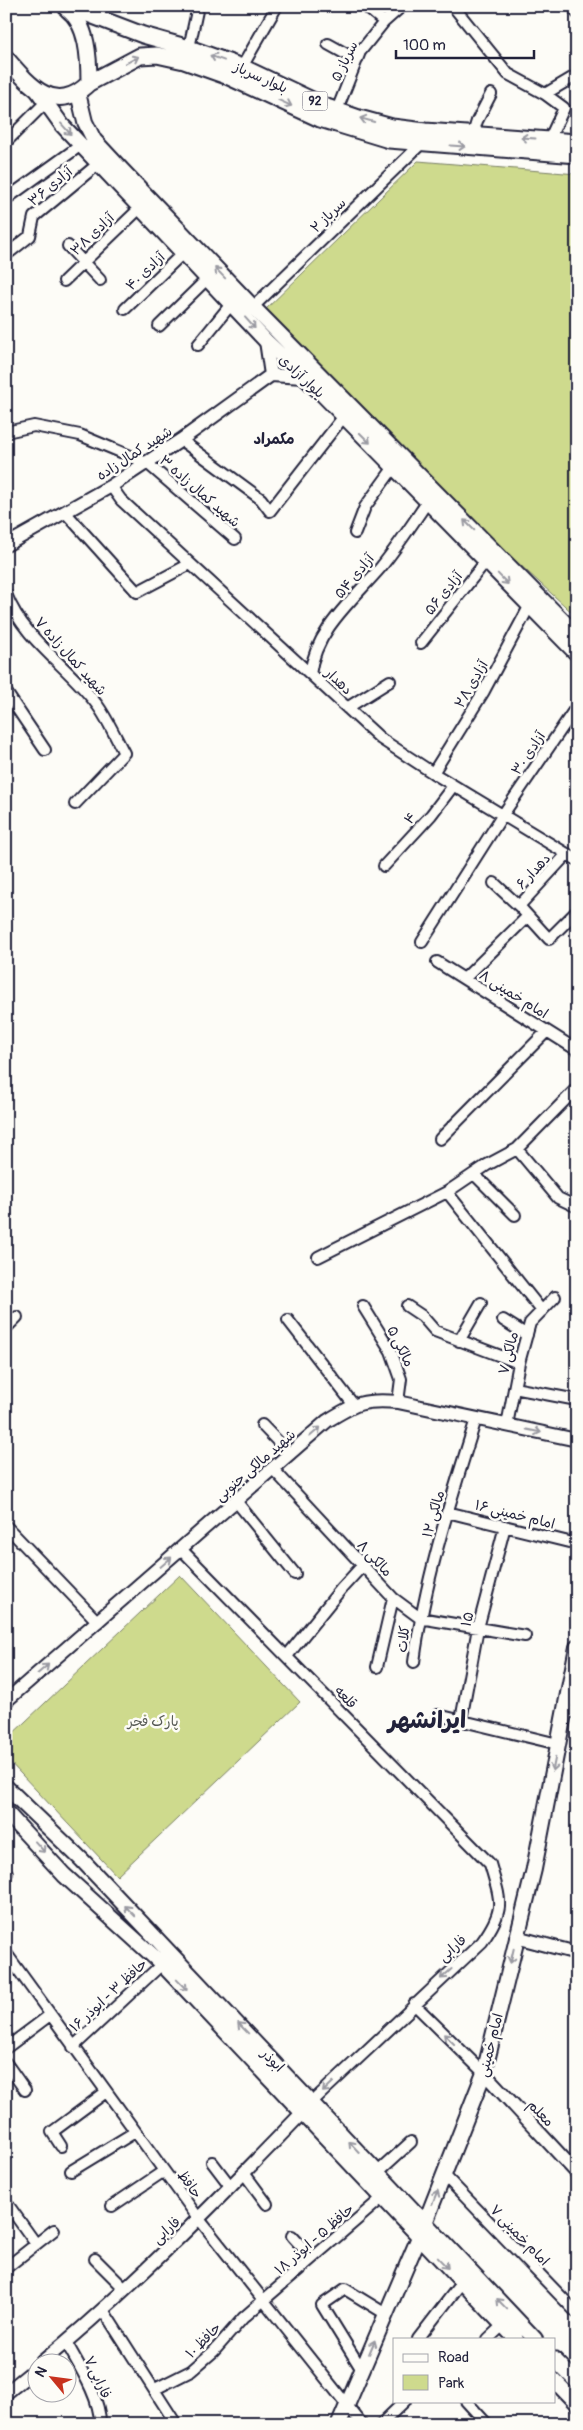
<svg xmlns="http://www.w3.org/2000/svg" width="583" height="2430" viewBox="0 0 583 2430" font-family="Pangolin,'Playpen Sans Arabic',sans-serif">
<rect width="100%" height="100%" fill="#fdfcf7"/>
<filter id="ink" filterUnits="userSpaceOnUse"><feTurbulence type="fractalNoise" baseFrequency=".02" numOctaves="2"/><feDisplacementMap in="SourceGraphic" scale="10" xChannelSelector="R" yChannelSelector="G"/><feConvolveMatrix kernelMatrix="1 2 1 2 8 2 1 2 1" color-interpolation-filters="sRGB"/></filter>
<g filter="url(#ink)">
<!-- green -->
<path fill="#ceda8d" stroke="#787e64" d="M418,161L577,174V617L480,528L263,312Z
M180,1575L300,1702L117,1876L6,1758V1740Z"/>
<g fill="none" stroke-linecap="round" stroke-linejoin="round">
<!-- minor casing -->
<g stroke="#22223b" stroke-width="14">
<path id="minor" d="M365,6L384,22
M453,6L508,74L545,94L564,108L549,140
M572,6L577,13
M328,44L357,60
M189,48L198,6
M242,67L277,6
M545,94L577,75
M337,110L360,52L384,22L402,6
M473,134L477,121L491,94
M6,142L46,102
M6,199L81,145
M68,246L100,280
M6,255L30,236L34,217L98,164
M64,281L140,208
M253,307L422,143
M125,309L183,253
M159,326L208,278
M198,345L232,303
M6,432L34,426L80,435L147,463L235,539
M181,440L261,499L270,511L344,416
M111,486L121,500L381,739L433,773L577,860
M65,512L137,592L190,564
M355,533L365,507L394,467
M6,594C24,641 70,667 98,706C108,720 116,738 124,753L75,804
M421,643L486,561
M310,674C316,629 353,600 381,567C398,546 413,523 428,501
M6,692L45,750
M347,708L390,681
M433,773L484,691L530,605
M384,866L431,815L453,786
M494,883L519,906L549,939L577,911
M519,906L567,854
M422,942L502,816L577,706
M437,962L577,1050
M464,979L528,916
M440,1139L547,1031
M517,1149L558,1198L577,1207
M474,1174L515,1215
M318,1257L447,1192
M363,1306L391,1351L401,1379L398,1402
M407,1306L422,1316L435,1331L519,1363
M542,1311L447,1192L487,1165L517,1149L577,1088
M288,1320L353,1404
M503,1320L527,1335
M6,1328L17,1317
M459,1341L481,1303
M514,1388L577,1400
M262,1425L290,1454
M507,1425L519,1363L530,1323L555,1297
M273,1469L393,1598L420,1618L525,1636
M236,1501L295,1574
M447,1512L577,1544
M6,1526L98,1622
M181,1549L490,1864C501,1902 506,1908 482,1942L313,2101
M287,1656L341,1589L363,1565
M414,1662C425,1579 451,1499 476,1419
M377,1667L393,1598
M565,1710L577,1713
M438,1715L558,1744
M461,1720L478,1628L505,1526
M6,1874L7,1873
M6,1953L199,2219L362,2424
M414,2004L484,2073
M73,2047L162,1964
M6,2048L50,2015
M6,2063L25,2090
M61,2146L52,2132L106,2092
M212,2162L231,2187
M71,2171L135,2132
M378,2172L411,2142
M244,2173L267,2204
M444,2175L577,2313
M6,2202L36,2244
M112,2206L164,2171
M292,2236L312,2258
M95,2259L125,2289
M6,2268L54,2230
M103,2310L176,2424
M418,2339L462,2282
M488,2339L503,2325
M66,2342C78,2364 101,2399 100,2424
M362,2370L322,2305L345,2289L386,2314
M155,2389L191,2371L214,2351L243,2318L382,2198
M466,2401L487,2424
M381,2424L405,2401"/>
</g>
<!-- tertiary casing -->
<g stroke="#22223b" stroke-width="16">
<path id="tertiary" d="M266,341L271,375
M271,375L303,377
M6,545L111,486L181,440L271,375
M6,1701L327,1421C356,1403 363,1399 398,1402L577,1440
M516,1937L577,1953
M484,2073L577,2173
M42,2362C135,2285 219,2199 303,2112
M6,2393L38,2367"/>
</g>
<!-- secondary casing -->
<g stroke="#22223b" stroke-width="18">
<path id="secondary" d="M37,90L62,125L266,341L323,395L577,654
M78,93L85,122L94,140L121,169L253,307L577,635
M6,1787L82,1860L535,2339
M6,1812L64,1875L162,1964L516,2339
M554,2359L577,2382
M554,2380L577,2404
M339,2424L425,2223L484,2073L534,1869L577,1647"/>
</g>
<!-- primary casing -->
<g stroke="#22223b" stroke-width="19">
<path id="primary" d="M67,6L143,35L189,48L242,67L327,107L359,118L392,127L425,131L577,142
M6,58C30,86 55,116 89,83C89,59 88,24 67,9
M89,83L140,56L157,55L184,61L229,77L320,119L389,140L577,155"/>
</g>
<!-- minor -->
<use href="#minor" stroke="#fdfcf7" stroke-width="10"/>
<!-- tertiary -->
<use href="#tertiary" stroke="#fdfcf7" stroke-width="12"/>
<!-- secondary -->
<use href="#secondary" stroke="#fdfcf7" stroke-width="14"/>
<!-- primary -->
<use href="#primary" stroke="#fdfcf7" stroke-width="15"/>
</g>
<!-- one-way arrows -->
<defs><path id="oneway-shaft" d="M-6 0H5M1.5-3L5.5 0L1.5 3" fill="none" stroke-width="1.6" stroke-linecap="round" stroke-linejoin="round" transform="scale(1.25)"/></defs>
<g stroke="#9a9aa2">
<use href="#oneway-shaft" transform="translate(217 58) rotate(-160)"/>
<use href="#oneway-shaft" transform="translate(132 60) rotate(-28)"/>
<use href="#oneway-shaft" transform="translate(285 103) rotate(24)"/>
<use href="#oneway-shaft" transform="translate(367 120) rotate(-165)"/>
<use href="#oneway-shaft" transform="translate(66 129) rotate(48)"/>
<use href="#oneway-shaft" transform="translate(528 138) rotate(-176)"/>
<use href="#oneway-shaft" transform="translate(458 146) rotate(4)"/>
<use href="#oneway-shaft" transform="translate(220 273) rotate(-134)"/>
<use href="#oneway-shaft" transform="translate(250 323) rotate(48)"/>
<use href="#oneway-shaft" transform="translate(365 438) rotate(45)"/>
<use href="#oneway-shaft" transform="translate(469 525) rotate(-135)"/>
<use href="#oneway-shaft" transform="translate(503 579) rotate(46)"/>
<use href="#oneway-shaft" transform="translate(534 1431) rotate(12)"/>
<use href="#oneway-shaft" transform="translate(315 1432) rotate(-41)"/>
<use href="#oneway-shaft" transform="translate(166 1562) rotate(-41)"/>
<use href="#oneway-shaft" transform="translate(43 1669) rotate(-41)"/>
<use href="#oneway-shaft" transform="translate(554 1764) rotate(101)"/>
<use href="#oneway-shaft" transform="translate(40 1847) rotate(48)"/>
<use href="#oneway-shaft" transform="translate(130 1911) rotate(-134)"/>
<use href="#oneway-shaft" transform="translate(512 1956) rotate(103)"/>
<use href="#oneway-shaft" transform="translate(446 1974) rotate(138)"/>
<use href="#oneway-shaft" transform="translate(182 1985) rotate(46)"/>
<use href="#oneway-shaft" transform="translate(243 2028) rotate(-134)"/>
<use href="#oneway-shaft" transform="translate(449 2039) rotate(-135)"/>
<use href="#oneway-shaft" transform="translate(328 2087) rotate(136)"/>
<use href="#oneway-shaft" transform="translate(354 2147) rotate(-133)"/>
<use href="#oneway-shaft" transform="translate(435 2197) rotate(-68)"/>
<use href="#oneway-shaft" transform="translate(443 2263) rotate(46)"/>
<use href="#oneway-shaft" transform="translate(502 2304) rotate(-134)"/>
<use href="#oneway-shaft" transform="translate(372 2347) rotate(-67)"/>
</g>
</g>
<g text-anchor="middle" stroke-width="5" stroke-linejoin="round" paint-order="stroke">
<!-- shield labels -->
<rect fill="#fdfcf7" stroke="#646373" stroke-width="1" x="302.5" y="91.5" width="25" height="19" rx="4"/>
<g font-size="12" font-weight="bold" fill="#22223b">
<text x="315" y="105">92</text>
</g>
<!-- street labels -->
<g font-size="14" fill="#22223b" stroke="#fdfcf7">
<text transform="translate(344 61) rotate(-64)" y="5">سرباز ۵</text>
<text transform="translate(261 77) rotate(24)" y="5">بلوار سرباز</text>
<text transform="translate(50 186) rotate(-40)" y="5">آزادی ۳۶</text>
<text transform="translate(328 215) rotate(-44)" y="5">سرباز ۲</text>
<text transform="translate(92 234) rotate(-44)" y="5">آزادی ۳۸</text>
<text transform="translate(145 271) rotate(-44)" y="5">آزادی ۴۰</text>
<text transform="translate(302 376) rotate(43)" y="5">بلوار آزادی</text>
<text transform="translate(134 453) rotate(-33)" y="5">شهید کمال زاده</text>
<text transform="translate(200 491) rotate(41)" y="5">شهید کمال زاده ۳</text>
<text transform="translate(354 576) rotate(-50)" y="5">آزادی ۵۴</text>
<text transform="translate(443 593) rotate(-51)" y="5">آزادی ۵۶</text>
<text transform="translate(71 656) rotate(48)" y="5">شهید کمال زاده ۷</text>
<text transform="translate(339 681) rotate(43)" y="5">دهدار</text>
<text transform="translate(471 684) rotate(-60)" y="5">آزادی ۲۸</text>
<text transform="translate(528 753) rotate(-56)" y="5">آزادی ۳۰</text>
<text transform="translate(410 818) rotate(-47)" y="5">۴</text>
<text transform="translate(533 871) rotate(-47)" y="5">دهدار ۶</text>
<text transform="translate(514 994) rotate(32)" y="5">امام خمینی ۸</text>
<text transform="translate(401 1346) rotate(64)" y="5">مالکی ۵</text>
<text transform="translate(508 1353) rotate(-76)" y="5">مالکی ۷</text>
<text transform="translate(255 1465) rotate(-41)" y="5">شهید مالکی جنوبی</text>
<text transform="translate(433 1514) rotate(-74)" y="5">مالکی ۱۲</text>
<text transform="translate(515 1514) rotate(14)" y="5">امام خمینی ۱۶</text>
<text transform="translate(375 1558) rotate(47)" y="5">مالکی ۸</text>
<text transform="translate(467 1619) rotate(-76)" y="5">۱۵</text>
<text transform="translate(403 1639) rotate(-83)" y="5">کلات</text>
<text transform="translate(346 1697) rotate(46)" y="5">قلعه</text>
<text transform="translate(452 1948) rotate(-42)" y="5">فارابی</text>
<text transform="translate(108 1995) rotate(-43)" y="5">حافظ ۳ - ابوذر ۱۶</text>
<text transform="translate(490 2045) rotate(-76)" y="5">امام خمینی</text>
<text transform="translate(273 2060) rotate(46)" y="5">ابوذر</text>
<text transform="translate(541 2113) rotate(47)" y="5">معلم</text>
<text transform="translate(190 2184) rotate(54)" y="5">حافظ</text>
<text transform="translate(166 2230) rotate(-43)" y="5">فارابی</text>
<text transform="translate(520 2235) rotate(46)" y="5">امام خمینی ۷</text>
<text transform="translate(314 2239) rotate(-41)" y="5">حافظ ۵ - ابوذر ۱۸</text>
<text transform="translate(203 2340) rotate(-45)" y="5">حافظ ۱۰</text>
<text transform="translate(98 2377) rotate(65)" y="5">فارابی ۷</text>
</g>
<!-- park labels -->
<g font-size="14" fill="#565954" stroke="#fdfcf7">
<text x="153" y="1726">پارک فجر</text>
</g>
<!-- neighbourhood labels -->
<g font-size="15" font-weight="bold" fill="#22223b" stroke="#fdfcf7">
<text x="274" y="444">مکمراد</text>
</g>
<!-- town labels -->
<g font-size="24" font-weight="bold" fill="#22223b" stroke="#fdfcf7">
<text x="427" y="1728">ایرانشهر</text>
</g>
</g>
<!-- margin -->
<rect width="583" height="2430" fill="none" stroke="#fdfcf7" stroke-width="25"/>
<rect x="12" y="12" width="558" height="2405" fill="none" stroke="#22223b" stroke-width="2" filter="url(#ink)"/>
<!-- legend -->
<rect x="393" y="2338" width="162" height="65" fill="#fdfcf7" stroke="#a5a5ac"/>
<rect x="403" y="2354" width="25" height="8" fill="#fdfcf7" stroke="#a5a5ac"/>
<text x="438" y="2362" font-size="15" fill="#22223b">Road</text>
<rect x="403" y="2375" width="25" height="15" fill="#ceda8d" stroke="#a5a5ac"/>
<text x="438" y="2388" font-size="15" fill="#22223b">Park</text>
<!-- north arrow -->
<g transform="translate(52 2378) rotate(299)"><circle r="24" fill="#fdfcf7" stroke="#a5a5ac"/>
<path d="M0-4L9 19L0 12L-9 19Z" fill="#c8321e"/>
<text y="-8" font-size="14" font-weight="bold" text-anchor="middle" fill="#22223b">N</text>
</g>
<!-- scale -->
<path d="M396 50v8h138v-8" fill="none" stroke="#22223b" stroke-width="2.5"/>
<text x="403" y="50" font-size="15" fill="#22223b" stroke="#fdfcf7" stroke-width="4" paint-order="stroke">100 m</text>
</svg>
